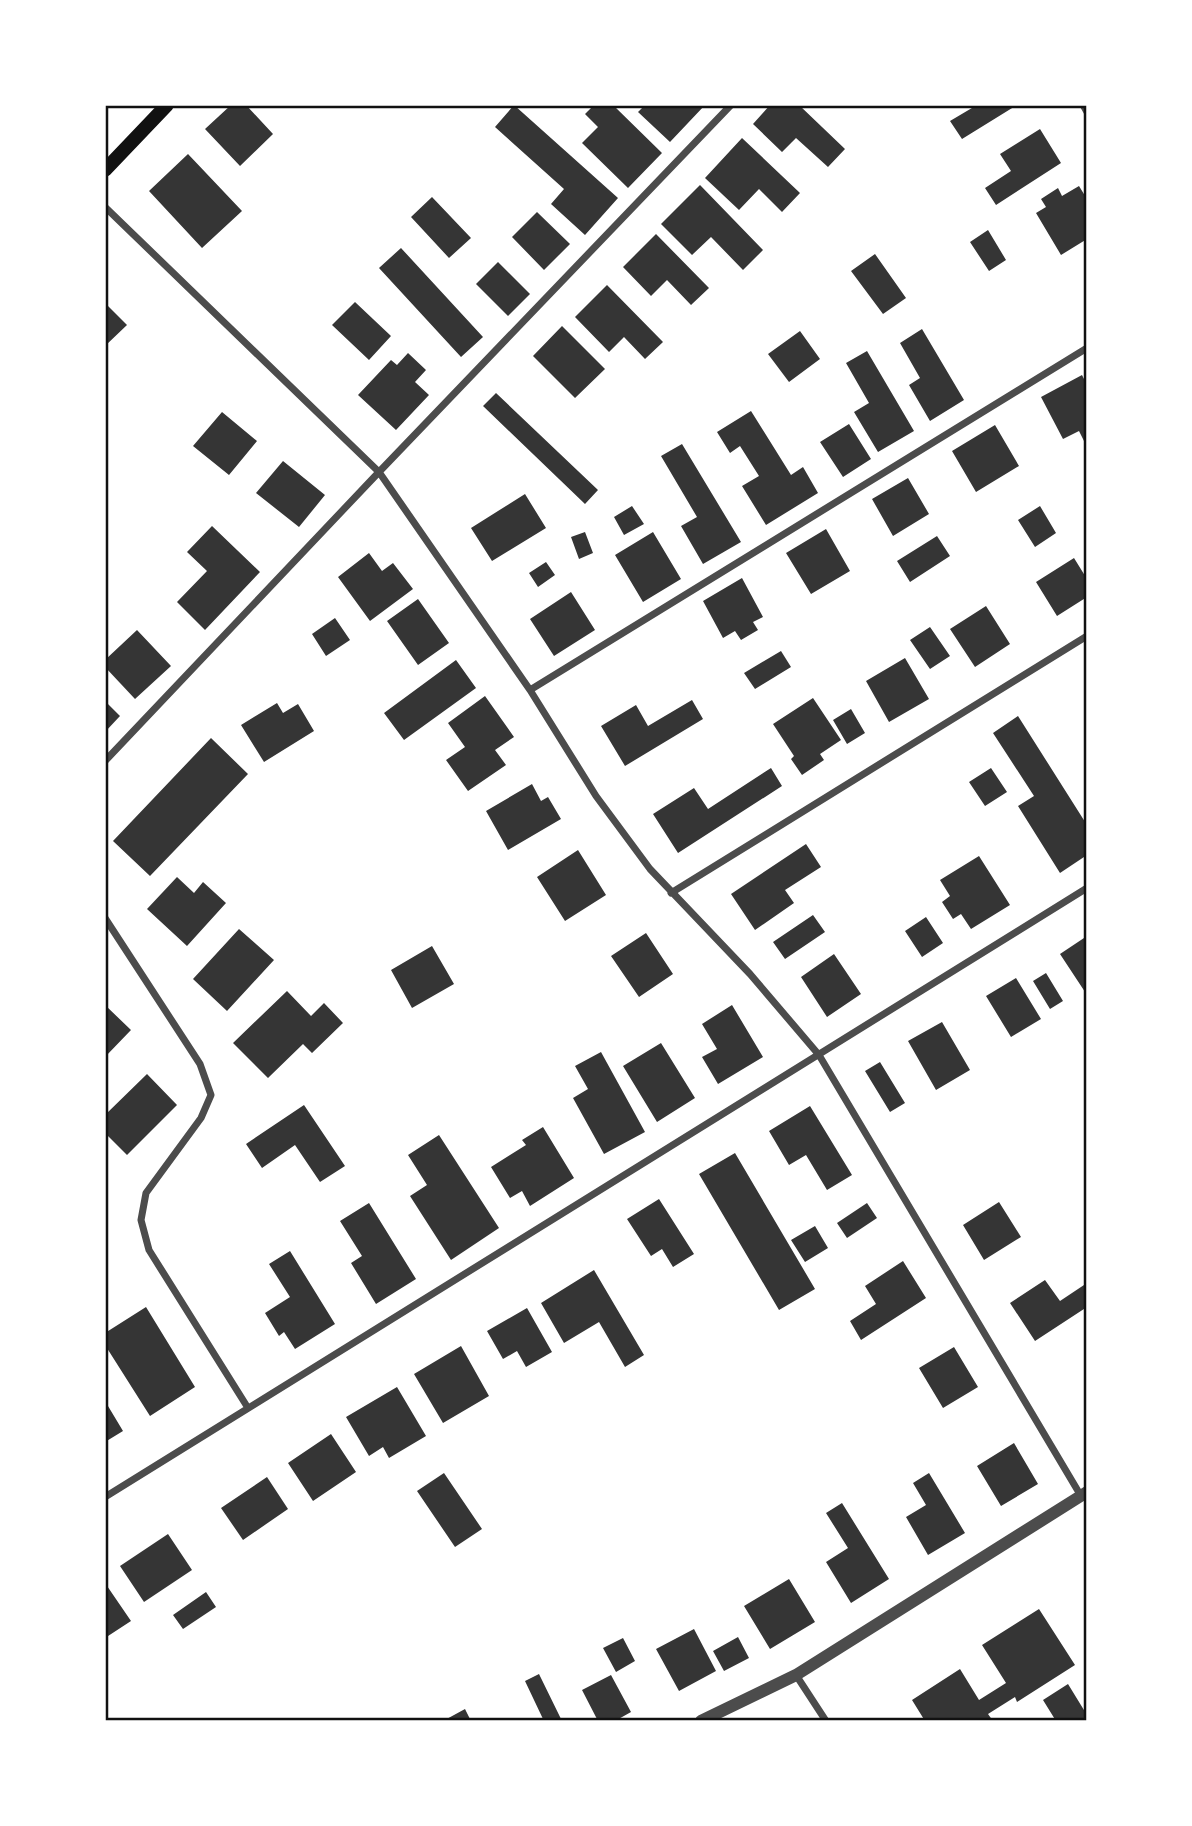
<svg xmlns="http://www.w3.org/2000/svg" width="1192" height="1826" viewBox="0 0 1192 1826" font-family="Barlow,sans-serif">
<rect width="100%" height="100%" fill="#fff"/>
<!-- building -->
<path fill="#353535" d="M231,105H246L273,134L240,166L205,129Z
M514,105L618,198L585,235L551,204L564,189L495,127Z
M594,105H613L662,153L628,188L582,143L598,127L585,114Z
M645,105H705L670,142L638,112Z
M770,105H799L845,149L828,167L796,138L782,152L753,124Z
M977,105H1017L962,139L950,121Z
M1040,129L1061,163L996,205L985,188L1011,171L1000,154Z
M742,138L800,193L782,212L759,189L739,210L705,178Z
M188,154L242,211L202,248L149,191Z
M700,185L763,250L743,270L711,237L692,255L661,224Z
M1079,186L1087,199V239L1061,255L1036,213L1046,207L1041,199L1058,188L1062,196Z
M432,197L471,238L449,258L411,217Z
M537,212L570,244L544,270L512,237Z
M988,230L1006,260L989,271L970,242Z
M656,234L709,288L691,305L667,280L651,296L623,267Z
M401,248L483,337L461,357L379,268Z
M875,254L906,298L883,314L851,271Z
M498,262L530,294L508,316L476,284Z
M607,285L663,342L645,359L624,337L609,352L575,317Z
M355,302L391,336L369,360L332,325Z
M105,303L127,325L105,346Z
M562,326L605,369L575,398L533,356Z
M922,329L964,400L930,421L909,385L920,378L900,343Z
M800,331L820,359L789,382L768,354Z
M867,351L914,431L878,452L854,412L869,403L846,363Z
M408,353L426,370L415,382L429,395L396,430L358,395L391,360L397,365Z
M1082,375L1087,385V447L1079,431L1063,439L1041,397Z
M496,393L598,490L585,504L483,406Z
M751,411L791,475L803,467L818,493L766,525L742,486L759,476L740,446L730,453L717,432Z
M222,412L257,441L229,475L193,446Z
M849,424L871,459L843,477L820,442Z
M995,425L1019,466L976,492L952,451Z
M682,444L741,542L703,564L681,526L697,517L661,456Z
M283,461L325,495L299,527L256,493Z
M908,478L929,514L893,536L872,499Z
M525,494L546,528L492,561L471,528Z
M632,506L644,524L624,535L614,517Z
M1040,506L1056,533L1035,547L1018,520Z
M212,526L260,572L205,630L177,602L207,571L187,552Z
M826,529L850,571L811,594L786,553Z
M585,532L593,553L579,559L571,537Z
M653,532L681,579L643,602L615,555Z
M937,536L950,556L910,582L897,561Z
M369,553L382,571L393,563L413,589L370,621L338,577Z
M1074,558L1087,579V597L1057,616L1036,582Z
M546,562L555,575L538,587L529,573Z
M742,578L763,617L753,622L758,630L741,640L735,631L723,638L703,601Z
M571,592L595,630L554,656L530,619Z
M418,599L449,643L418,665L387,621Z
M986,606L1010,644L975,667L950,629Z
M335,618L350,640L326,656L312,634Z
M930,627L950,656L930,669L910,640Z
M137,630L171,666L135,699L105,667V660Z
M781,651L791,667L755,689L744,673Z
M905,658L929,699L889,722L866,681Z
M456,660L476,688L404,740L384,713Z
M485,696L514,737L495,750L506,765L468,791L446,760L465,747L448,723Z
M813,698L841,740L820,754L824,760L802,775L791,759L794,756L773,724Z
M692,700L703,719L625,766L601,726L636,705L648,726Z
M105,701L120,716L105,732Z
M277,703L283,713L298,704L314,731L264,762L241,725Z
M851,709L865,733L847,744L833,720Z
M1018,716L1087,825V855L1060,873L1018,806L1034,796L993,733Z
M211,738L248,774L150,876L113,841Z
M771,768L782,786L678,853L653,814L694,788L708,809Z
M991,768L1007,792L985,806L969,782Z
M532,784L541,801L548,797L561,819L508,850L486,811Z
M806,844L821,867L785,890L794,903L755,930L731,894Z
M578,850L606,895L565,921L537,877Z
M979,856L1010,905L971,929L961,914L953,919L942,902L950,896L940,880Z
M177,877L194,893L203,882L226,903L187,946L147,909Z
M813,915L825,932L785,959L773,942Z
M926,917L943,943L922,957L905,931Z
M239,929L274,960L227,1011L193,979Z
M646,933L673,974L639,997L611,956Z
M1087,936V995L1060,954Z
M432,946L454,984L412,1008L391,970Z
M834,954L861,994L827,1017L801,977Z
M1046,973L1063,1001L1050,1009L1033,981Z
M1016,978L1041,1019L1011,1037L986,996Z
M287,991L311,1016L324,1003L343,1023L312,1053L303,1044L268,1078L233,1043Z
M105,1005L131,1030L105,1057Z
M732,1005L763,1057L718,1084L702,1057L717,1049L702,1024Z
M942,1022L970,1070L936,1090L908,1041Z
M661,1043L695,1098L657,1122L623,1066Z
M601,1052L645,1132L604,1154L573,1098L588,1089L575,1066Z
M880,1062L905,1103L890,1112L865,1071Z
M147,1074L177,1105L127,1155L105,1133V1115Z
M304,1105L345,1166L320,1182L295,1145L262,1168L246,1144Z
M810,1106L852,1175L827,1190L806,1155L789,1165L769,1131Z
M543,1127L574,1178L530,1206L522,1191L510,1198L491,1167L526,1145L522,1140Z
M439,1135L499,1228L451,1260L410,1196L427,1185L408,1155Z
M735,1153L815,1289L779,1310L699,1174Z
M659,1199L694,1254L673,1267L662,1249L651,1256L627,1219Z
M999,1202L1021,1237L984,1260L963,1225Z
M369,1203L416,1279L376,1304L351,1263L362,1256L340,1221Z
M867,1203L877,1218L847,1238L837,1223Z
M815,1226L828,1248L805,1262L791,1240Z
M290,1251L335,1324L295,1349L284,1332L279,1336L265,1313L290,1297L269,1264Z
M903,1261L926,1298L861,1340L850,1321L876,1304L865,1286Z
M594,1270L644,1355L625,1367L599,1322L564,1343L541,1303Z
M1045,1280L1060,1301L1087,1283V1307L1035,1341L1010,1303Z
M146,1307L195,1387L150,1416L105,1345V1333Z
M527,1308L552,1352L526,1367L517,1351L503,1359L487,1331Z
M461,1346L489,1396L443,1423L414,1374Z
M954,1347L978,1387L943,1408L919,1368Z
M397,1387L426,1436L389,1458L383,1447L369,1456L346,1417Z
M105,1401L123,1431L105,1442Z
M331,1434L356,1472L313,1501L288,1463Z
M1014,1443L1038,1484L1001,1506L977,1466Z
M444,1473L482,1529L455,1547L417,1491Z
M929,1473L965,1533L928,1555L906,1517L926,1505L913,1483Z
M267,1477L288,1509L243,1540L221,1508Z
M842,1503L889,1579L851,1603L826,1562L848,1548L826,1513Z
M168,1534L192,1570L144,1602L120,1566Z
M789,1579L815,1622L770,1649L744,1606Z
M105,1583L131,1621L105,1638Z
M206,1592L216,1607L183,1629L173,1615Z
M1039,1609L1075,1665L1017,1702L1015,1697L988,1714L993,1721H925L912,1700L960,1669L979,1700L1006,1683L982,1645Z
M694,1629L716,1671L679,1691L656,1649Z
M738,1637L749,1658L724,1671L713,1651Z
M623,1638L635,1661L616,1672L603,1648Z
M539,1674L562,1721H539L543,1719L525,1681Z
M611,1675L631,1712L615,1721H598L582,1690Z
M1068,1684L1087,1715V1721H1056L1043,1700Z
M465,1709L471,1721H443Z"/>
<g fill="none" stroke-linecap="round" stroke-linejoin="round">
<!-- minor -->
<path stroke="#4c4c4c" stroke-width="7" d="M1083,105L1087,112
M105,207L379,472L530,690L596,796L650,869L750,974L819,1055L1081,1496
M530,690L1087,348
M105,761L379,472L731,105
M671,893L1087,636
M105,918L200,1064L211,1095L201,1118L146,1193L141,1220L149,1250L248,1408
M105,1497L1087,888
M796,1675L826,1721"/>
<!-- tertiary -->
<path stroke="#4c4c4c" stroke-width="12" d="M701,1721L796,1675L1087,1492"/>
<!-- secondary -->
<path stroke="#111" stroke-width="14" d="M105,170L167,105"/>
</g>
<!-- border -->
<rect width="1192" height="1826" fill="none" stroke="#ffffff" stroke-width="214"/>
<rect x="107" y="107" width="978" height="1612" fill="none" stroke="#111" stroke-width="2.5"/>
</svg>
